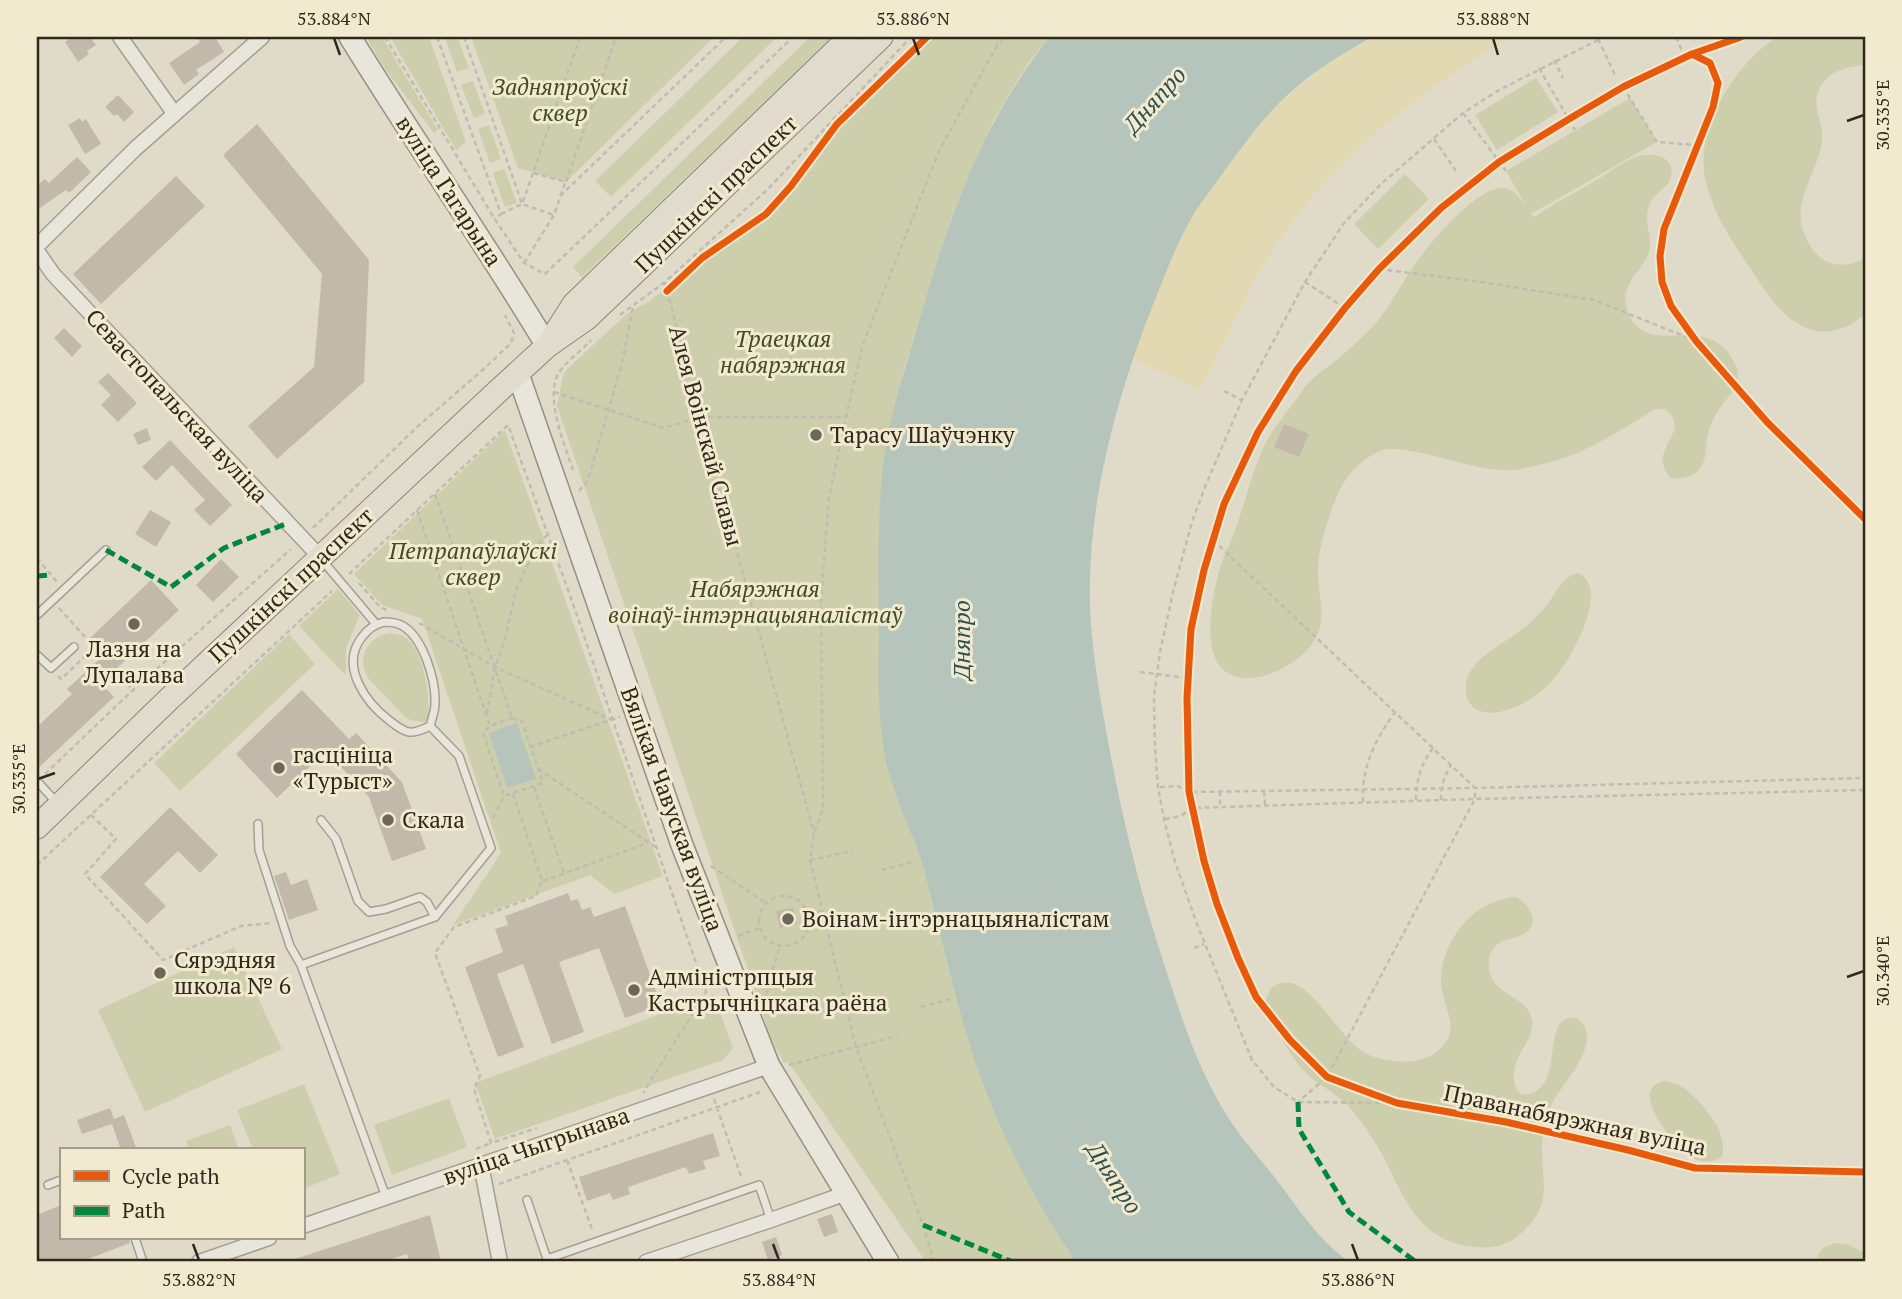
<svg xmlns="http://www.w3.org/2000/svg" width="1902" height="1299" viewBox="0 0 1902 1299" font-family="'PT Serif',serif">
<rect width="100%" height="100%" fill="#e0dbc9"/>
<!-- green -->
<path fill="#cdcfac" d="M366,37H382L438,130L434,133L385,69Z
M390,37H429L466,142L456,150Z
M449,37H457L469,68L457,72L445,38Z
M471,37H714L566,182L518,168Z
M743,37H777L611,197L595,181Z
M810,37H832L582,277L573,267Z
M930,37H1050L1029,62L1012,89L994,120L951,220L903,372L888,438L881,488L913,840L921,860L991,1102C1015,1158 1042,1212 1076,1262H926L788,1062L784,1063L766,1029L767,1026L557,406L563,375L567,369L629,312L645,304L704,261L770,218L801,181L838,128Z
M1777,37H1865V65C1850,66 1832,70 1822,84C1808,105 1825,121 1822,142C1817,176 1788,204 1807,240C1811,248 1816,255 1824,260C1838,268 1852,265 1865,258V314C1850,328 1827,337 1807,328C1781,318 1767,293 1752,271C1733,243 1711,211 1705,177C1695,127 1736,63 1777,37Z
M1536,78L1558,112L1497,150L1475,115Z
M473,81L485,114L474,118L461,85Z
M1630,98L1657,142L1531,214L1534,217C1554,203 1577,192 1598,179C1611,172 1625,159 1639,156C1654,152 1676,157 1671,177C1668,189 1653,193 1649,206C1642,224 1656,239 1647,257C1638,275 1620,286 1627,309C1643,359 1698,316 1727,351C1731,356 1735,363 1737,369C1741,388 1727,396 1718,411C1715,415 1713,420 1711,425C1706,436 1707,445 1705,456C1702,475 1686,480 1670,478C1666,471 1661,464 1663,456C1667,436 1686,428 1665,409H1655C1616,433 1584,455 1539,465C1531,467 1522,469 1514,470C1480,472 1444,456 1410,451C1403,450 1393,448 1386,449C1381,450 1373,455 1369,457C1359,463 1349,474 1343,484C1332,503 1319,545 1318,567C1317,585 1323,604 1321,622C1318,650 1284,672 1259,677C1192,689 1210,603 1221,564C1225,553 1231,542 1235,530C1246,501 1252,470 1266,442C1276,424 1291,408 1302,391C1310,379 1322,371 1334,362C1348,350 1362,338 1375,324C1390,307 1400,286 1413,267C1427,246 1477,185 1504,188C1515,189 1519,198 1526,206L1506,171Z
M489,125L501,159L490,163L478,129Z
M504,169L517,203L505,207L493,173Z
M1405,174L1429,199L1378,249L1354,224Z
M505,430L663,876L614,894L590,875L453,925L501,853L422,619L382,605L354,574Z
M1578,573C1611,587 1572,658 1556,676C1543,692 1524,706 1503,711C1496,714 1485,713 1477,710C1471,706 1467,700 1466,693C1462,664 1495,649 1514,635C1526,627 1537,617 1546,606C1556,594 1562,576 1578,573Z
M338,589L360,615L346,648V676L299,626Z
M389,633C395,634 400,634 405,637C425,652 429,695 429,718L425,722L414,721L406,718L368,678C356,658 367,638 389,633Z
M289,634L315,664L180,791L154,763Z
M1516,897C1530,905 1541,923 1524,934C1516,939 1506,938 1499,943C1493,947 1490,953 1489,960C1485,997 1529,993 1532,1021C1534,1035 1522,1048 1517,1060C1512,1072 1511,1101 1532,1093C1556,1085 1549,1045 1558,1027C1563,1017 1576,1014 1583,1024C1599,1049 1562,1083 1552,1104C1545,1118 1542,1134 1542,1150C1543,1188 1552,1208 1518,1236C1501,1250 1479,1249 1458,1244C1417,1234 1402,1194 1385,1160C1374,1139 1359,1116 1342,1100C1330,1090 1315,1083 1304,1071C1292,1058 1268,1020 1266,1003C1266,997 1269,993 1271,988C1277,985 1283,981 1291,983C1313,987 1340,1035 1359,1049C1369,1057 1381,1059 1394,1061C1407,1063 1423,1061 1435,1053C1466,1031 1441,1008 1441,980C1442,939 1475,899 1516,897Z
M234,947L282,1049L145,1112L98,1010Z
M714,994L733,1049L723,1060L495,1139L475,1083Z
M1664,1081C1672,1082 1679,1084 1685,1089C1703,1103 1729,1133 1722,1157C1712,1163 1701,1163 1691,1157C1677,1149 1643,1107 1651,1090C1654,1084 1658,1083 1664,1081Z
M304,1084L340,1174L303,1189V1150H253L237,1110Z
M449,1098L467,1147L392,1175L374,1125Z
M230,1125L239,1150H189L186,1141Z
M1834,1243L1847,1244L1865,1253V1262H1814L1823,1248Z"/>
<!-- sand -->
<path fill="#e2d8b2" d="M1372,37H1512C1412,96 1323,165 1263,266C1254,279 1248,294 1241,309C1227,336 1214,363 1200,390L1132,359L1167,269L1192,216L1251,135L1281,100L1325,65Z"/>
<!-- water -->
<path fill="#b5c5bc" d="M1050,37H1372C1340,55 1307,75 1281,101C1258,124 1239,151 1220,177C1211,190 1200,203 1192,217C1177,243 1166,272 1155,300C1115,399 1083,518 1091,625C1094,662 1100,699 1107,736C1120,806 1136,877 1158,945C1178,1007 1196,1070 1233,1125C1246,1144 1262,1161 1276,1179C1300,1211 1317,1238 1349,1262H1076C1029,1193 990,1114 966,1033C955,994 945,953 935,913C930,894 926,875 920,857C906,818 889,786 883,745C877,706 879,667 879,628C879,574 877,519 883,465C889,417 904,371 918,325C948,222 981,122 1050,37Z
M517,723L536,779L507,788L489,733Z"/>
<!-- building -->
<path fill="#c3b9aa" d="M73,37H90L96,45L87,51L89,54L78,62L65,42Z
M197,37H215L224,52L196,70L199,74L184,85L169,63L200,42Z
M118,95L134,112L124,122L117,114L114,116L105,107Z
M80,118L82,122L86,119L101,144L85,154L68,125Z
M257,124L369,260L364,382L277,459L248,426L314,367L322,274L223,155Z
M77,157L91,172L69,193L66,190L37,210V185L45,179L49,183Z
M176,176L205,206L101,304L73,274Z
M64,328L82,346L72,357L54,338Z
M108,373L137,403L118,422L101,405L111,395L98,382Z
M1284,424L1309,434L1299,457L1274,447Z
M147,428L151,440L138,445L133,434Z
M170,440L232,505L210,526L194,510L205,500L172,465L156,481L142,467Z
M150,510L171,522L156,547L135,534Z
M221,559L239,577L213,602L196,585Z
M151,580L179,610L101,683L114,697L37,769V727L72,694L67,689L104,655L89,639Z
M302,690L349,739L356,733L402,782L426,849L392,861L369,797L326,751L277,798L236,754Z
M170,807L218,855L200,873L178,851L144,884L166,906L147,924L100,877Z
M286,872L291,885L307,879L318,910L289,920L274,876Z
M568,893L571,901L578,899L582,910L590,907L594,917L625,906L661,1005L625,1018L599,948L559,962L584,1032L552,1044L523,964L497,974L524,1047L498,1057L465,967L503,952L495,929L508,925L505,916Z
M793,908L797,924L780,928L776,911Z
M110,1108L114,1119L124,1115L137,1150H121L112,1124L82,1134L77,1120Z
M713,1133L720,1156L703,1161L706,1169L689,1174L686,1167L628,1187L630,1194L613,1200L610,1193L587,1201L579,1177Z
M61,1205V1238H129L130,1243L80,1262H37V1215Z
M832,1214L838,1232L824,1237L817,1219Z
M430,1215L441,1262H409L407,1254L383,1262H292V1260Z
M776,1237L782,1255L768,1260L762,1242Z"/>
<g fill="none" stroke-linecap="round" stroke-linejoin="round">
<!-- lane casing -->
<g stroke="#a59f93" stroke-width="10">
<path id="lane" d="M322,560L376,624
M37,615L106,550
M384,622C390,622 395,622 401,625C423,636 436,680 435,704C435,711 432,718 430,726C424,729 416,733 409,732C403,731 395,725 390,721C366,703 339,666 362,637C368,629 375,624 384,622Z
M37,655L51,668L74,647
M37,781L56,802
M321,820L336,839L358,901L369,912L386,909L420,897L427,902L435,917
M258,824L259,850L290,946L301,965
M48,1185L61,1180
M386,1197L301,965L435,917L491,848L459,756L430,726
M527,1200L547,1259L759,1185L771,1220
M135,1238L143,1262"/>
</g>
<!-- street casing -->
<g stroke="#a59f93" stroke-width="17">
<path id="street" d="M120,37L174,113
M37,246L136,148L262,37
M37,251L53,274L321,558
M481,1165L500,1262
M303,1226L769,1066
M199,1262L269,1238
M646,1262L771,1220L847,1193"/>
</g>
<!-- secondary casing -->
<g stroke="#948f83" stroke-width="24">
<path id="secondary" d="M350,37C414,141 484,241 547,346
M518,374L682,845L769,1066L888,1262"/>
</g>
<!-- primary casing -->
<g stroke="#8a8579" stroke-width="25">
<path id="primary" d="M553,337L574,304L850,37
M37,827L168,700L496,393L547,346L587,318L881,37"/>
</g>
<!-- path -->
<path stroke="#c0bcb2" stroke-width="2.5" stroke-dasharray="5 3.5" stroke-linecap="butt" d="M385,37L494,218L524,263L545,274L793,37
M437,37L501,214L494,218
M464,37L522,204L554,215
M580,37L533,173L566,182L616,37
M1676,37L1685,58
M1598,39L1616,77
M996,47L999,37
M1554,60L1563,78
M1539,68L1575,130
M1623,87L1657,142L1697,145
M1463,113L1506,171
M1434,139L1456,171
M560,196L726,37
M501,214L522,204L533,173
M524,263L554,215L565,183
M1379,269L1481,282L1594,300L1696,341
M665,282L700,417L814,833
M1305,282L1345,308
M620,315L665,282L768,189L911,37
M1224,391L1242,400
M554,392L664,428L700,417H846
M573,470C565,445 543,395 560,371C568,360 582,350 591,340
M579,491L588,480L622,363L633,307
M435,494L512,718
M417,510L490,726
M313,528L417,427L486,367L511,343L514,333L505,315
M1213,540L1475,788V799L1327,1077L1298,1102
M37,558L57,582
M349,574L508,425L571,598L706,992L643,1093
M359,583L380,607L387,610
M59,608L133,690
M419,623L495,667L612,720
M1140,672L1188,678
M58,676L61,679L94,648
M487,714L495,667L505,640L516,590L537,546L548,534
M512,718L522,721L543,783L504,796L483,733L490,726Z
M530,747L620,717
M538,769L657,848
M45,774L133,690L291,549
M534,787L564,873
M1160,787L1178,786L1189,792L1475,788L1865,778
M1220,791V805
M1264,791L1265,805
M513,794L542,881L536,896L454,927L435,953L480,1076L474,1089L491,1143L537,1128
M1416,800C1416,780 1421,764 1433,748
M1441,800C1441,786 1444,777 1451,765
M1363,802C1361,768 1375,740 1395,712
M91,815L116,839L85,874L163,960L241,926L271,923
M493,818L504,796
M1165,819L1181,816L1192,808L1475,799L1865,790
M810,860L853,851
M37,865L332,591
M711,866L766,903
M882,870L913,862
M543,881L648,843
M759 921a25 25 0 1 1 50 0a25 25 0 1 1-50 0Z
M809,914L822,911
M738,936L760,928
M1194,948L1204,944
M764,1003L780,945
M921,1007L950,999
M789,1065L897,1036
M714,1099L742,1179
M1397,1103L1298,1102L1274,1087L1252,1060L1197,924L1175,862L1164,819L1158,787L1155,747L1154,697L1160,652L1174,588L1192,522L1205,487L1242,400L1305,282L1344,223L1381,184L1463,113L1499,90L1604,37
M476,1149L491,1143
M567,1160L593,1232
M499,1184L763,1091
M934,1262L923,1225L856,1047L810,860L814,833L823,809L821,602L829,497L846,417L863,344L939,151L995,49L1005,37"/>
<!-- lane -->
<use href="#lane" stroke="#e8e5da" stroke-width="7"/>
<!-- street -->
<use href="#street" stroke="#e8e5da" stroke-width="14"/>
<!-- secondary -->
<use href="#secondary" stroke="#e8e5da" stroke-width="21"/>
<!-- primary -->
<use href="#primary" stroke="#e0dbcc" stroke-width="23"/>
<!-- quiet -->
<path stroke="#00873e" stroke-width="5" stroke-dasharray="10 5" stroke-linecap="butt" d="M106,550L171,587L224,548L288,523
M37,576L52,575
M1298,1102L1299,1129L1349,1212L1416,1262
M923,1225L1013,1262"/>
<!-- cycleway casing -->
<g stroke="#f1eacf" stroke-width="11">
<path id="cycleway" d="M1741,37L1692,54L1623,87L1569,119L1499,162L1441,208L1379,269L1345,308L1296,371L1258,432L1224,504L1204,570L1191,629L1187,698L1189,792L1204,861L1217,904L1238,958L1256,997L1290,1040L1327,1077L1397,1103L1506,1122L1628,1150L1695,1168L1865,1172
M1692,54L1710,63L1718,83L1713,107L1664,229L1660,256L1662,282L1671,306L1696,341L1767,422L1865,519
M667,291L702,258L766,214L791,186L837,124L927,37"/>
</g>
<!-- cycleway -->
<use href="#cycleway" stroke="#e8590c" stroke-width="7"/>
</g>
<!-- ticks -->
<path fill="none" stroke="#31281d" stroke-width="2.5" d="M334,38L340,55M913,38L919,55M1493,38L1498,55M1847,121L1864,115M38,779L55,773M1847,977L1864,971M193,1244L199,1260M773,1244L779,1260M1352,1244L1358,1260"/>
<!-- markers -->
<g fill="#6e6759" stroke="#f1eacf" stroke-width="2.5">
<circle cx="816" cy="435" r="7"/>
<circle cx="134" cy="624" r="7"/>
<circle cx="279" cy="768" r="7"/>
<circle cx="388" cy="820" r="7"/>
<circle cx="788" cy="919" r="7"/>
<circle cx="160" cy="973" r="7"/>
<circle cx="634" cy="990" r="7"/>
</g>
<g text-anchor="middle" stroke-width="6" stroke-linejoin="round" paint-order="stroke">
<!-- park labels -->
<g font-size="23" font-style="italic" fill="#404c25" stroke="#f1eacf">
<text x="560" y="95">Задняпроўскі<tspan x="560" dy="26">сквер</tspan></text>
<text x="783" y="347">Траецкая<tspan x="783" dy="26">набярэжная</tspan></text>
<text x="473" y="559">Петрапаўлаўскі<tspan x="473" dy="26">сквер</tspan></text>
<text x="755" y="597">Набярэжная<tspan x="755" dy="26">воінаў-інтэрнацыяналістаў</tspan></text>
</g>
<!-- street labels -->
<g font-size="23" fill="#31281d" stroke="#f1eacf">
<text transform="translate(449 191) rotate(57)" y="8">вуліца Гагарына</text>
<text transform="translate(716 194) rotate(-44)" y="8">Пушкінскі праспект</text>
<text transform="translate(177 406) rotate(47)" y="8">Севастопальская вуліца</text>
<text transform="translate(706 436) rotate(75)" y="8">Алея Воінскай Славы</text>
<text transform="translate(291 585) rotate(-43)" y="8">Пушкінскі праспект</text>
<text transform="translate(672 809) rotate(70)" y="8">Вялікая Чавуская вуліца</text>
<text transform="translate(1575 1120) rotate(12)" y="8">Праванабярэжная вуліца</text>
<text transform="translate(536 1146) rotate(-19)" y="8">вуліца Чыгрынава</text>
</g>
<!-- poi labels -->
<g font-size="23" fill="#31281d" stroke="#f1eacf" text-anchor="start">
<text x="830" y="443">Тарасу Шаўчэнку</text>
<text x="134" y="657" text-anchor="middle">Лазня на<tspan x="134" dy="26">Лупалава</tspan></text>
<text x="293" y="763">гасцініца<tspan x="293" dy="26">«Турыст»</tspan></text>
<text x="402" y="828">Скала</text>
<text x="802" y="927">Воінам-інтэрнацыяналістам</text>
<text x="174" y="968">Сярэдняя<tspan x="174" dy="26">школа № 6</tspan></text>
<text x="648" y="985">Адміністрпцыя<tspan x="648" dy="26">Кастрычніцкага раёна</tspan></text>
</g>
<!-- water labels -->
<g font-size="24" font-style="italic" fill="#2d5050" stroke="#f1eacf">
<text transform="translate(1155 100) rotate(-48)" y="8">Дняпро</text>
<text transform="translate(962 640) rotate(-90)" y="8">Дняпро</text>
<text transform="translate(1114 1178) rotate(57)" y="8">Дняпро</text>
</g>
</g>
<!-- border -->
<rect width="1902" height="1299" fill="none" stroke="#f1eacf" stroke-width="77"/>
<!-- legend -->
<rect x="60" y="1148" width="245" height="91" fill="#f1eacf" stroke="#a49c88" stroke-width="2"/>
<rect x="74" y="1171" width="35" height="10" fill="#e8590c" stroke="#a49c88" stroke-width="2"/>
<text x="122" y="1184" font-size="21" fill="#31281d">Cycle path</text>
<rect x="74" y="1206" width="35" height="10" fill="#00873e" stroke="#a49c88" stroke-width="2"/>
<text x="122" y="1218" font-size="21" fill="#31281d">Path</text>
<rect x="38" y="38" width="1826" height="1222" fill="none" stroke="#31281d" stroke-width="2.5"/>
<g font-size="18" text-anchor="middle" fill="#31281d">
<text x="334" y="25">53.884°N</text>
<text x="913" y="25">53.886°N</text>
<text x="1493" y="25">53.888°N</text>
<text transform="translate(1883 115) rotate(-90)" y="6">30.335°E</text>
<text transform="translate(19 779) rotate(-90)" y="6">30.335°E</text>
<text transform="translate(1883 971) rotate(-90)" y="6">30.340°E</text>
<text x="199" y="1286">53.882°N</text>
<text x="779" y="1286">53.884°N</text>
<text x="1358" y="1286">53.886°N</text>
</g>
</svg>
